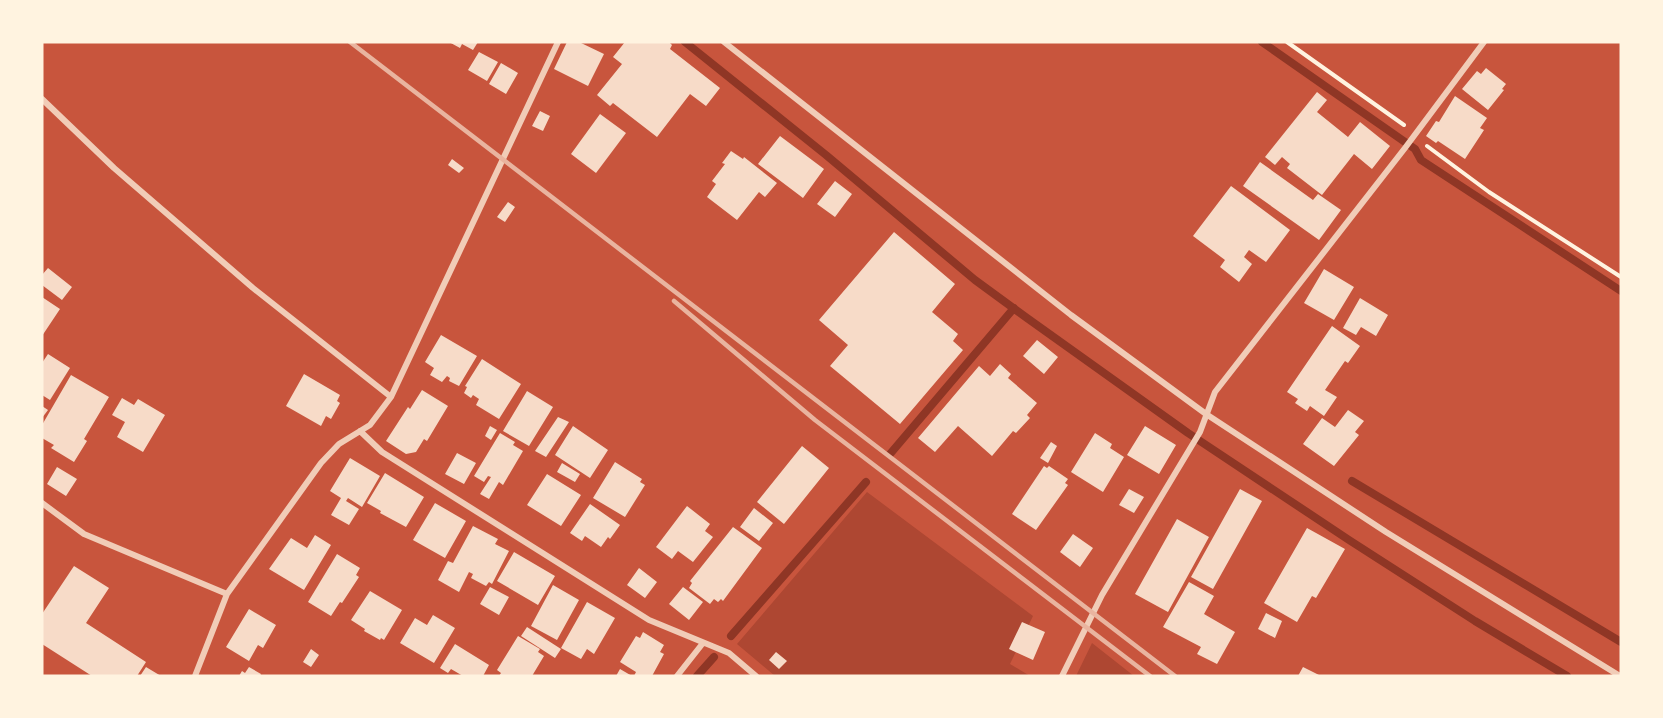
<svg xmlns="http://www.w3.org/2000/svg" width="1663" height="718" viewBox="0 0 1663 718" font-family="Lato,sans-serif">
<rect width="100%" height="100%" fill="#c8553d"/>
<!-- green -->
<path fill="#ae4732" d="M867,492L1033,616L1010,664L1030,676H775L737,644Z
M1092,643L1134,676H1076Z"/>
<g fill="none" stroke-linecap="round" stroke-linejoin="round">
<!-- stream -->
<path stroke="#8f3625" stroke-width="8" d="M685,42L826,155L975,280L1027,318L1188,433L1349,540L1475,621L1567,676
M1262,42L1415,149L1421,160L1621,291
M890,454L1014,308
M1352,481L1621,642
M731,636L866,482
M697,676L714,657"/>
</g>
<!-- building -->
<path fill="#f7dbc8" d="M449,42H478L473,50L462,44L460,48Z
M567,42H579L604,54L588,86L554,69Z
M625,42H669L672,45L670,49L720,88L706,106L690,94L657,137L613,103L610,106L597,95L622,64L613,57Z
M479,52L498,62L487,81L468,70Z
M501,63L518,73L506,94L489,84Z
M1486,68L1506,84L1502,89L1504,90L1488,110L1462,89L1477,71L1481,74Z
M1317,92L1327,100L1317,112L1348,137L1360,122L1390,146L1372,169L1354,154L1322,195L1287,168L1290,164L1282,157L1275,165L1265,157Z
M1455,96L1487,118L1480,128L1484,130L1465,159L1438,141L1436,143L1426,136L1436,121L1439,122Z
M540,111L550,116L543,131L532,126Z
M600,114L626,133L596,173L571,154Z
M780,136L824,169L803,198L758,164Z
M731,151L743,159L744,157L777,183L765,197L759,192L737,220L707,197L716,184L712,181L725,164L722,163Z
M452,159L464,168L459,173L448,165Z
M1260,162L1313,200L1318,194L1341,210L1319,240L1243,186Z
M835,181L852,194L835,217L817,204Z
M1231,186L1290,230L1266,262L1249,250L1244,257L1252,264L1239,282L1220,267L1225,260L1193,236Z
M508,202L515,207L505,222L497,217Z
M894,232L955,284L932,312L958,334L953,341L963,350L900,424L830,366L848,345L819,320Z
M48,268L72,287L62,300L42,285V275Z
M1324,269L1354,287L1334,320L1304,303Z
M42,297L60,309L42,336Z
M1360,298L1388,315L1376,336L1361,327L1356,335L1343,328Z
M1332,326L1360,346L1348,363L1345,361L1325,390L1337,397L1324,416L1310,406L1307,411L1295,403L1298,399L1287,392Z
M441,335L477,356L459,386L449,381L450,378L447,376L442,382L430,375L434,368L425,362Z
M1037,340L1058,357L1044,374L1023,356Z
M48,354L70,368L50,400L42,395V363Z
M482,359L521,384L499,419L476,405L479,399L473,395L471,398L464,393L467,387L465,386Z
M1000,364L1011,374L1008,378L1037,403L1027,415L1030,418L1016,433L1013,431L992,456L958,426L935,452L918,438L979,366L990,376Z
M304,374L340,395L337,401L340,403L331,419L326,416L321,426L286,406Z
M71,375L109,397L84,439L87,441L74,462L51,448L54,445L42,438V425Z
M422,390L448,406L427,441L424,439L416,452L406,454L386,441L408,407L410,409Z
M527,391L553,407L529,446L503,431Z
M122,398L134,405L138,399L165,415L143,452L117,437L125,422L112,415Z
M42,406L48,410L42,418Z
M1348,410L1364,421L1355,432L1359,435L1334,466L1303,444L1322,418L1335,427Z
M558,417L569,422L546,457L535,451Z
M490,426L497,430L491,440L485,436Z
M573,426L608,450L590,478L555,455Z
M1145,426L1176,445L1159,474L1127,455Z
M500,433L515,442L513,445L523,451L503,485L499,482L489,499L480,494L491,477L488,476L484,482L474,476Z
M1095,433L1112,444L1110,448L1124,457L1103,492L1071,472Z
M1051,442L1057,446L1048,463L1040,458Z
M802,446L829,468L784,524L757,502Z
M457,453L476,463L464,484L445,474Z
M350,458L380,476L362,507L348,498L346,501L359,509L349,525L331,515L341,498L330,491Z
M615,462L642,479L640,482L645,485L625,517L593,498Z
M562,463L580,474L575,482L557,472Z
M1044,466L1047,468L1049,466L1068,479L1065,483L1068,485L1036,530L1012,514Z
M57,467L77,479L66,496L47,484Z
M385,473L424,497L406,527L380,513L381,511L367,503Z
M547,474L581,495L561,526L527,505Z
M1129,489L1144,497L1134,513L1119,505Z
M1240,489L1262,501L1213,589L1191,577Z
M435,503L466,521L445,558L413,540Z
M590,504L620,525L610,539L608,537L601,547L585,536L582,541L570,533Z
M687,506L710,524L705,531L713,537L693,562L678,551L672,559L656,547Z
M754,508L773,523L759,541L740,527Z
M1177,519L1209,537L1168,612L1135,594Z
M473,526L498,539L495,544L509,551L492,584L489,582L486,586L471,578L473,574L469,572L459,592L438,580L448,561L453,563Z
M733,527L762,548L723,601L721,599L718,602L714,599L710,604L689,588L692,583L690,581Z
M1307,528L1345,549L1316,598L1312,596L1297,622L1264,603Z
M1073,534L1093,548L1080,567L1060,552Z
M315,535L331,545L304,590L269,569L291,538L307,548Z
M514,552L555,576L538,605L497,581Z
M337,554L360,568L356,575L359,577L342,603L340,602L331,616L308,602Z
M74,566L109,588L86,623L146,662L137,676H92L42,644V614Z
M639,568L657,582L645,598L627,585Z
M1189,582L1214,596L1204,614L1235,632L1217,664L1197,654L1201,647L1163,627Z
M553,585L579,600L557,640L531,626Z
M490,587L509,597L499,615L480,604Z
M683,587L703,602L689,620L669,604Z
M370,591L402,610L384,640L381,638L380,640L364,631L365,629L351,620Z
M587,602L615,618L594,654L587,649L581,659L561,648Z
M249,609L276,625L263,648L258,645L249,661L226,647Z
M1266,613L1282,621L1275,638L1258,629Z
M433,615L455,628L434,663L400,643L415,618L427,625Z
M1022,622L1045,632L1033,660L1009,649Z
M527,627L561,649L555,658L521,636Z
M643,632L664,645L660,652L664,654L652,676H634L636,672L620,662L636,636L640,638Z
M518,636L540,649L538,652L544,656L532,676H499L501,673L497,670Z
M455,644L489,665L483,676H463L451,669L448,673L440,668Z
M311,649L319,655L311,667L303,662Z
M776,652L787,661L779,669L769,660Z
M146,667L161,676H140Z
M249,667L261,674L260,676H239L242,671L245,673Z
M1303,667L1321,676H1298Z
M620,669L632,676H616Z"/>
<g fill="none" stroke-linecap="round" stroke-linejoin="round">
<!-- path -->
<path stroke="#fff3e0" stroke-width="4" d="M1287,42L1404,125
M1427,146L1489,192L1621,277"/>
<!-- minor -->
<path stroke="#f1ccb7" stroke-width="6" d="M724,42L1071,315L1206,414L1386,532L1620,676
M42,99L114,168L253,288L391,397
M360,431L382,452L649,620L729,653L756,676
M42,503L84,534L227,594
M195,676L227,594L321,463L339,444L370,425L391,397L558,42
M677,676L703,643
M1062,676L1102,595L1200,432L1215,392L1405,148L1484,42"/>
<!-- rail -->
<path stroke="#e9b49f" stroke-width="4.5" d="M350,42L1175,676
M674,301L815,420L1150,676"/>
</g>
<!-- border -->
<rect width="1663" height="718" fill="none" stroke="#fff3e0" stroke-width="87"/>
</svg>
